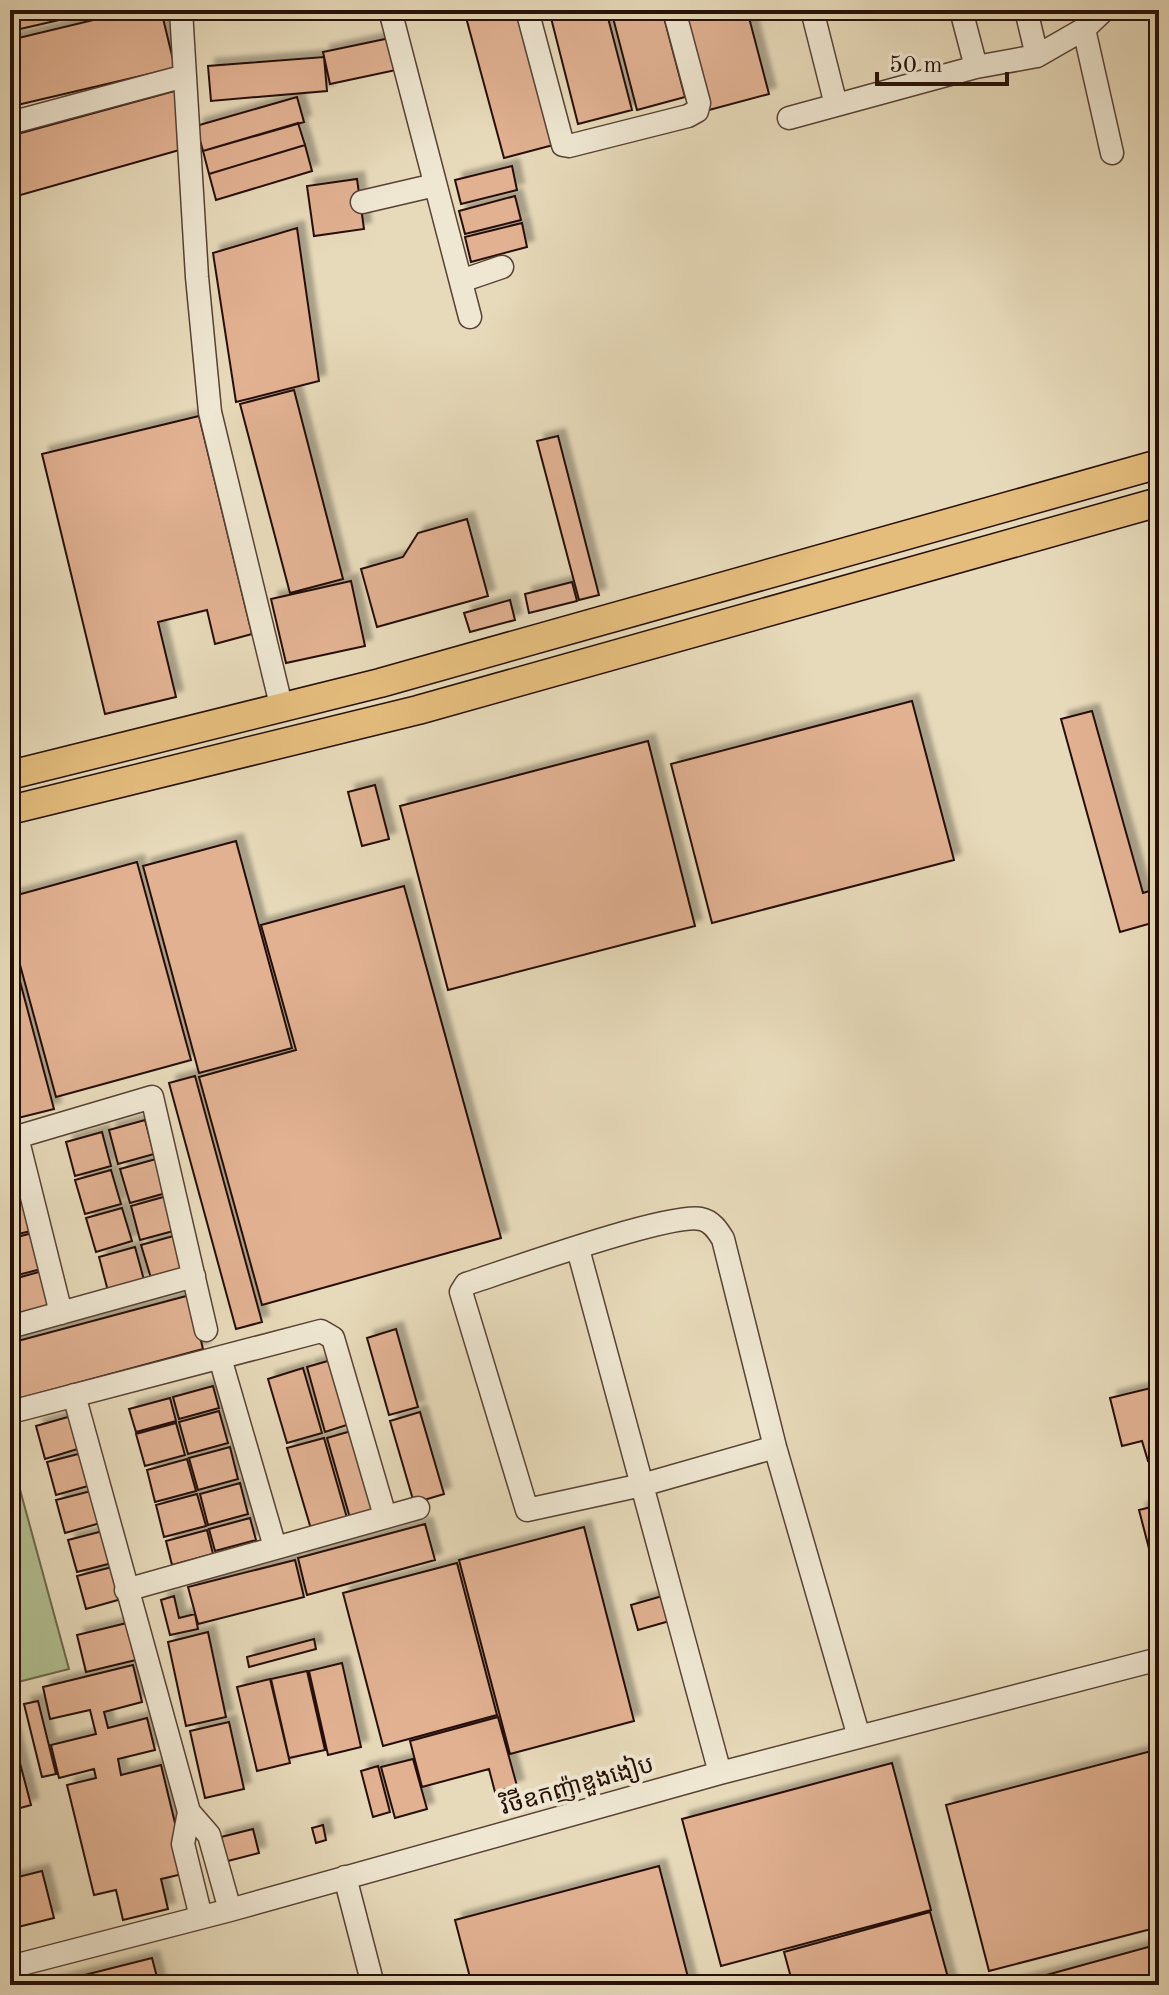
<svg xmlns="http://www.w3.org/2000/svg" width="1169" height="1995" viewBox="0 0 1169 1995" font-family="'Old Standard TT','Noto Sans Khmer',serif">
<defs>
<filter id="shadow"><feDropShadow dx="7" dy="-7" stdDeviation="2" flood-color="#0004"/></filter>
</defs>
<rect width="100%" height="100%" fill="#e7daba"/>
<filter id="stains"><feTurbulence type="fractalNoise" baseFrequency=".0025" numOctaves="4"/><feColorMatrix values="0 0 0 0 .2 0 0 0 0 .09 0 0 0 0 .02 0 0 0 .5 -.17"/></filter>
<radialGradient id="worn" r=".72"><stop offset=".6" stop-color="#630" stop-opacity="0"/><stop offset="1" stop-color="#630" stop-opacity=".3"/></radialGradient>
<!-- green -->
<path fill="#b2c092" stroke="#6c684c" stroke-width="2" d="M10,1453L69,1669L18,1682L20,1696L10,1699Z"/>
<!-- building -->
<path fill="#e1b192" stroke="#271007" stroke-width="2" filter="url(#shadow)" d="M15,10H79L81,15L20,29Z
M79,10H100V11L81,15Z
M135,10H161L175,68L13,106L10,40Z
M464,10H521L557,144L504,158Z
M549,10H606L632,110L578,124Z
M611,10H662L685,97L637,110Z
M681,10H747L769,94L709,110Z
M390,38L396,70L330,84L323,52Z
M324,57L327,91L211,101L208,66Z
M178,90L183,149L10,198V136Z
M297,97L304,122L203,151L196,126Z
M298,123L305,145L209,174L203,151Z
M305,145L312,171L216,200L209,174Z
M512,166L517,190L461,204L455,180Z
M357,179L364,229L314,236L307,186Z
M515,196L521,220L465,234L459,211Z
M522,223L527,247L471,262L465,237Z
M297,228L319,381L236,402L213,253Z
M294,390L343,579L290,593L240,404Z
M199,416L252,634L215,644L207,610L158,622L176,697L105,714L42,454Z
M558,436L599,595L579,600L537,441Z
M467,519L488,596L377,627L361,569L403,557L418,533Z
M351,581L365,646L286,663L271,599Z
M572,582L577,601L529,613L525,594Z
M510,600L515,620L470,632L464,613Z
M912,701L954,860L712,923L671,764Z
M1092,711L1143,893L1159,888V921L1120,932L1061,719Z
M648,741L695,926L448,990L400,806Z
M375,785L389,839L362,846L348,792Z
M236,841L292,1048L199,1073L143,866Z
M137,862L191,1060L56,1097L10,928V897Z
M404,886L501,1238L262,1305L199,1077L296,1050L261,925Z
M10,944L54,1109L10,1120Z
M195,1076L262,1322L236,1329L169,1083Z
M145,1120L154,1154L118,1164L109,1130Z
M102,1132L111,1166L75,1176L66,1142Z
M15,1156L25,1191L10,1195V1157Z
M156,1159L166,1193L130,1203L120,1169Z
M111,1170L121,1204L85,1214L75,1180Z
M26,1194L35,1230L10,1236V1198Z
M167,1196L177,1230L140,1240L131,1206Z
M122,1208L132,1241L96,1252L86,1218Z
M36,1232L45,1268L10,1277V1239Z
M177,1235L187,1268L151,1278L141,1245Z
M135,1247L144,1280L108,1291L99,1257Z
M46,1270L56,1306L19,1316L10,1280Z
M190,1295L203,1349L10,1401V1343Z
M396,1329L418,1407L389,1415L367,1338Z
M338,1358L356,1422L325,1432L307,1367Z
M303,1368L322,1433L287,1443L268,1379Z
M213,1386L219,1408L179,1419L173,1397Z
M1159,1386V1458L1148,1461L1142,1441L1122,1446L1110,1398Z
M170,1398L176,1421L136,1432L129,1409Z
M219,1411L228,1443L188,1454L179,1422Z
M420,1412L444,1494L414,1503L390,1421Z
M75,1415L84,1447L45,1459L36,1426Z
M176,1423L185,1455L145,1466L136,1434Z
M358,1429L381,1509L350,1518L327,1438Z
M324,1438L347,1518L311,1529L287,1448Z
M230,1447L238,1479L198,1490L189,1458Z
M86,1452L95,1484L56,1495L47,1462Z
M187,1459L196,1491L155,1502L147,1470Z
M240,1483L248,1514L208,1525L200,1494Z
M95,1490L104,1522L65,1533L56,1500Z
M197,1494L206,1526L164,1537L156,1505Z
M1159,1505V1558L1152,1560L1139,1510Z
M250,1518L256,1540L215,1551L209,1529Z
M425,1524L435,1560L307,1595L298,1558Z
M584,1527L634,1721L510,1754L459,1560Z
M107,1530L116,1562L77,1572L68,1540Z
M207,1530L213,1554L172,1565L166,1541Z
M295,1560L304,1597L198,1624L188,1587Z
M1159,1562V1595L1151,1564Z
M457,1563L497,1715L383,1746L343,1593Z
M116,1566L125,1598L86,1609L77,1576Z
M666,1595L673,1620L638,1630L631,1605Z
M174,1596L179,1618L195,1614L198,1629L170,1635L161,1600Z
M131,1622L140,1659L86,1672L77,1635Z
M208,1632L226,1717L186,1726L168,1642Z
M314,1639L316,1649L249,1667L247,1657Z
M342,1663L361,1747L328,1755L309,1671Z
M133,1665L142,1702L104,1712L108,1728L147,1718L155,1750L118,1759L121,1775L161,1765L187,1873L161,1879L168,1909L123,1920L116,1890L94,1895L67,1785L96,1778L94,1769L59,1778L51,1745L96,1734L90,1710L50,1719L43,1687Z
M307,1671L325,1750L289,1758L271,1679Z
M270,1679L290,1763L257,1771L237,1687Z
M38,1701L56,1774L42,1777L24,1704Z
M498,1717L517,1786L495,1792L489,1769L422,1787L410,1741Z
M229,1722L244,1789L205,1798L190,1731Z
M10,1725L31,1805L10,1811Z
M1159,1749V1927L989,1971L946,1805Z
M413,1759L427,1809L395,1818L381,1767Z
M892,1763L931,1910L721,1966L682,1819Z
M378,1766L390,1812L373,1817L361,1771Z
M323,1825L326,1840L316,1843L312,1828Z
M253,1829L259,1853L224,1862L217,1838Z
M659,1866L690,1985H472L455,1920Z
M42,1871L54,1918L10,1929V1879Z
M930,1912L950,1985H793L784,1952Z
M1159,1944V1985H1010Z
M152,1958L159,1985H45Z"/>
<g fill="none" stroke-linecap="round" stroke-linejoin="round">
<!-- minor casing -->
<g stroke="#574234" stroke-width="25">
<path id="minor" d="M181,10L197,277L210,412L282,709
M390,10L470,317
M527,10L563,145L569,146L688,116L697,111L699,103L674,10
M812,10L836,105
M961,10L976,67
M1026,10L1037,56
M1084,29L1112,153
M789,118L976,67L1037,56L1084,29L1104,10
M10,123L185,76
M362,202L435,185
M461,281L502,267
M17,1137L61,1313
M10,1139L152,1097L206,1330
M578,1249L720,1773
M10,1327L194,1276
M220,1358L275,1547
M74,1395L189,1812L209,1835L230,1910
M11,1412L321,1331L333,1338L385,1516
M775,1447L642,1485L527,1510L461,1292L466,1284C506,1271 670,1212 701,1219C712,1221 718,1231 723,1239L775,1447L859,1737
M126,1590L418,1508
M189,1812L183,1844L201,1917
M345,1877L373,1985
M10,1967L230,1910L720,1773L1159,1659"/>
</g>
<!-- major casing -->
<g stroke="#271007" stroke-width="31">
<path id="major" d="M10,775L380,683L1159,464
M10,810L418,710L1159,502"/>
</g>
<!-- minor -->
<use href="#minor" stroke="#efe7d2" stroke-width="22"/>
<!-- major -->
<use href="#major" stroke="#e4bd7d" stroke-width="28"/>
</g>
<g text-anchor="middle" stroke-width="8" stroke-linejoin="round" paint-order="stroke">
<!-- street labels -->
<g font-size="24" fill="#271007" stroke="#efe7d2">
<text transform="translate(577 1785) rotate(-16)" y="8">វិថីឧកញ៉ាឌួងងៀប</text>
</g>
</g>
<!-- margin -->
<rect width="1169" height="1995" fill="none" stroke="#e7daba" stroke-width="40"/>
<rect x="12" y="12" width="1145" height="1971" fill="none" stroke="#271007" stroke-width="4"/>
<rect x="20" y="20" width="1129" height="1955" fill="none" stroke="#271007" stroke-width="2"/>
<!-- scale -->
<path d="M877 72v12h130v-12" fill="none" stroke="#271007" stroke-width="4"/>
<text x="889" y="72" font-size="24" fill="#271007" stroke="#efe7d2" stroke-width="6" paint-order="stroke">50 m</text>
<rect width="100%" height="100%" filter="url(#stains)"/>
<rect width="100%" height="100%" fill="url(#worn)"/>
</svg>
